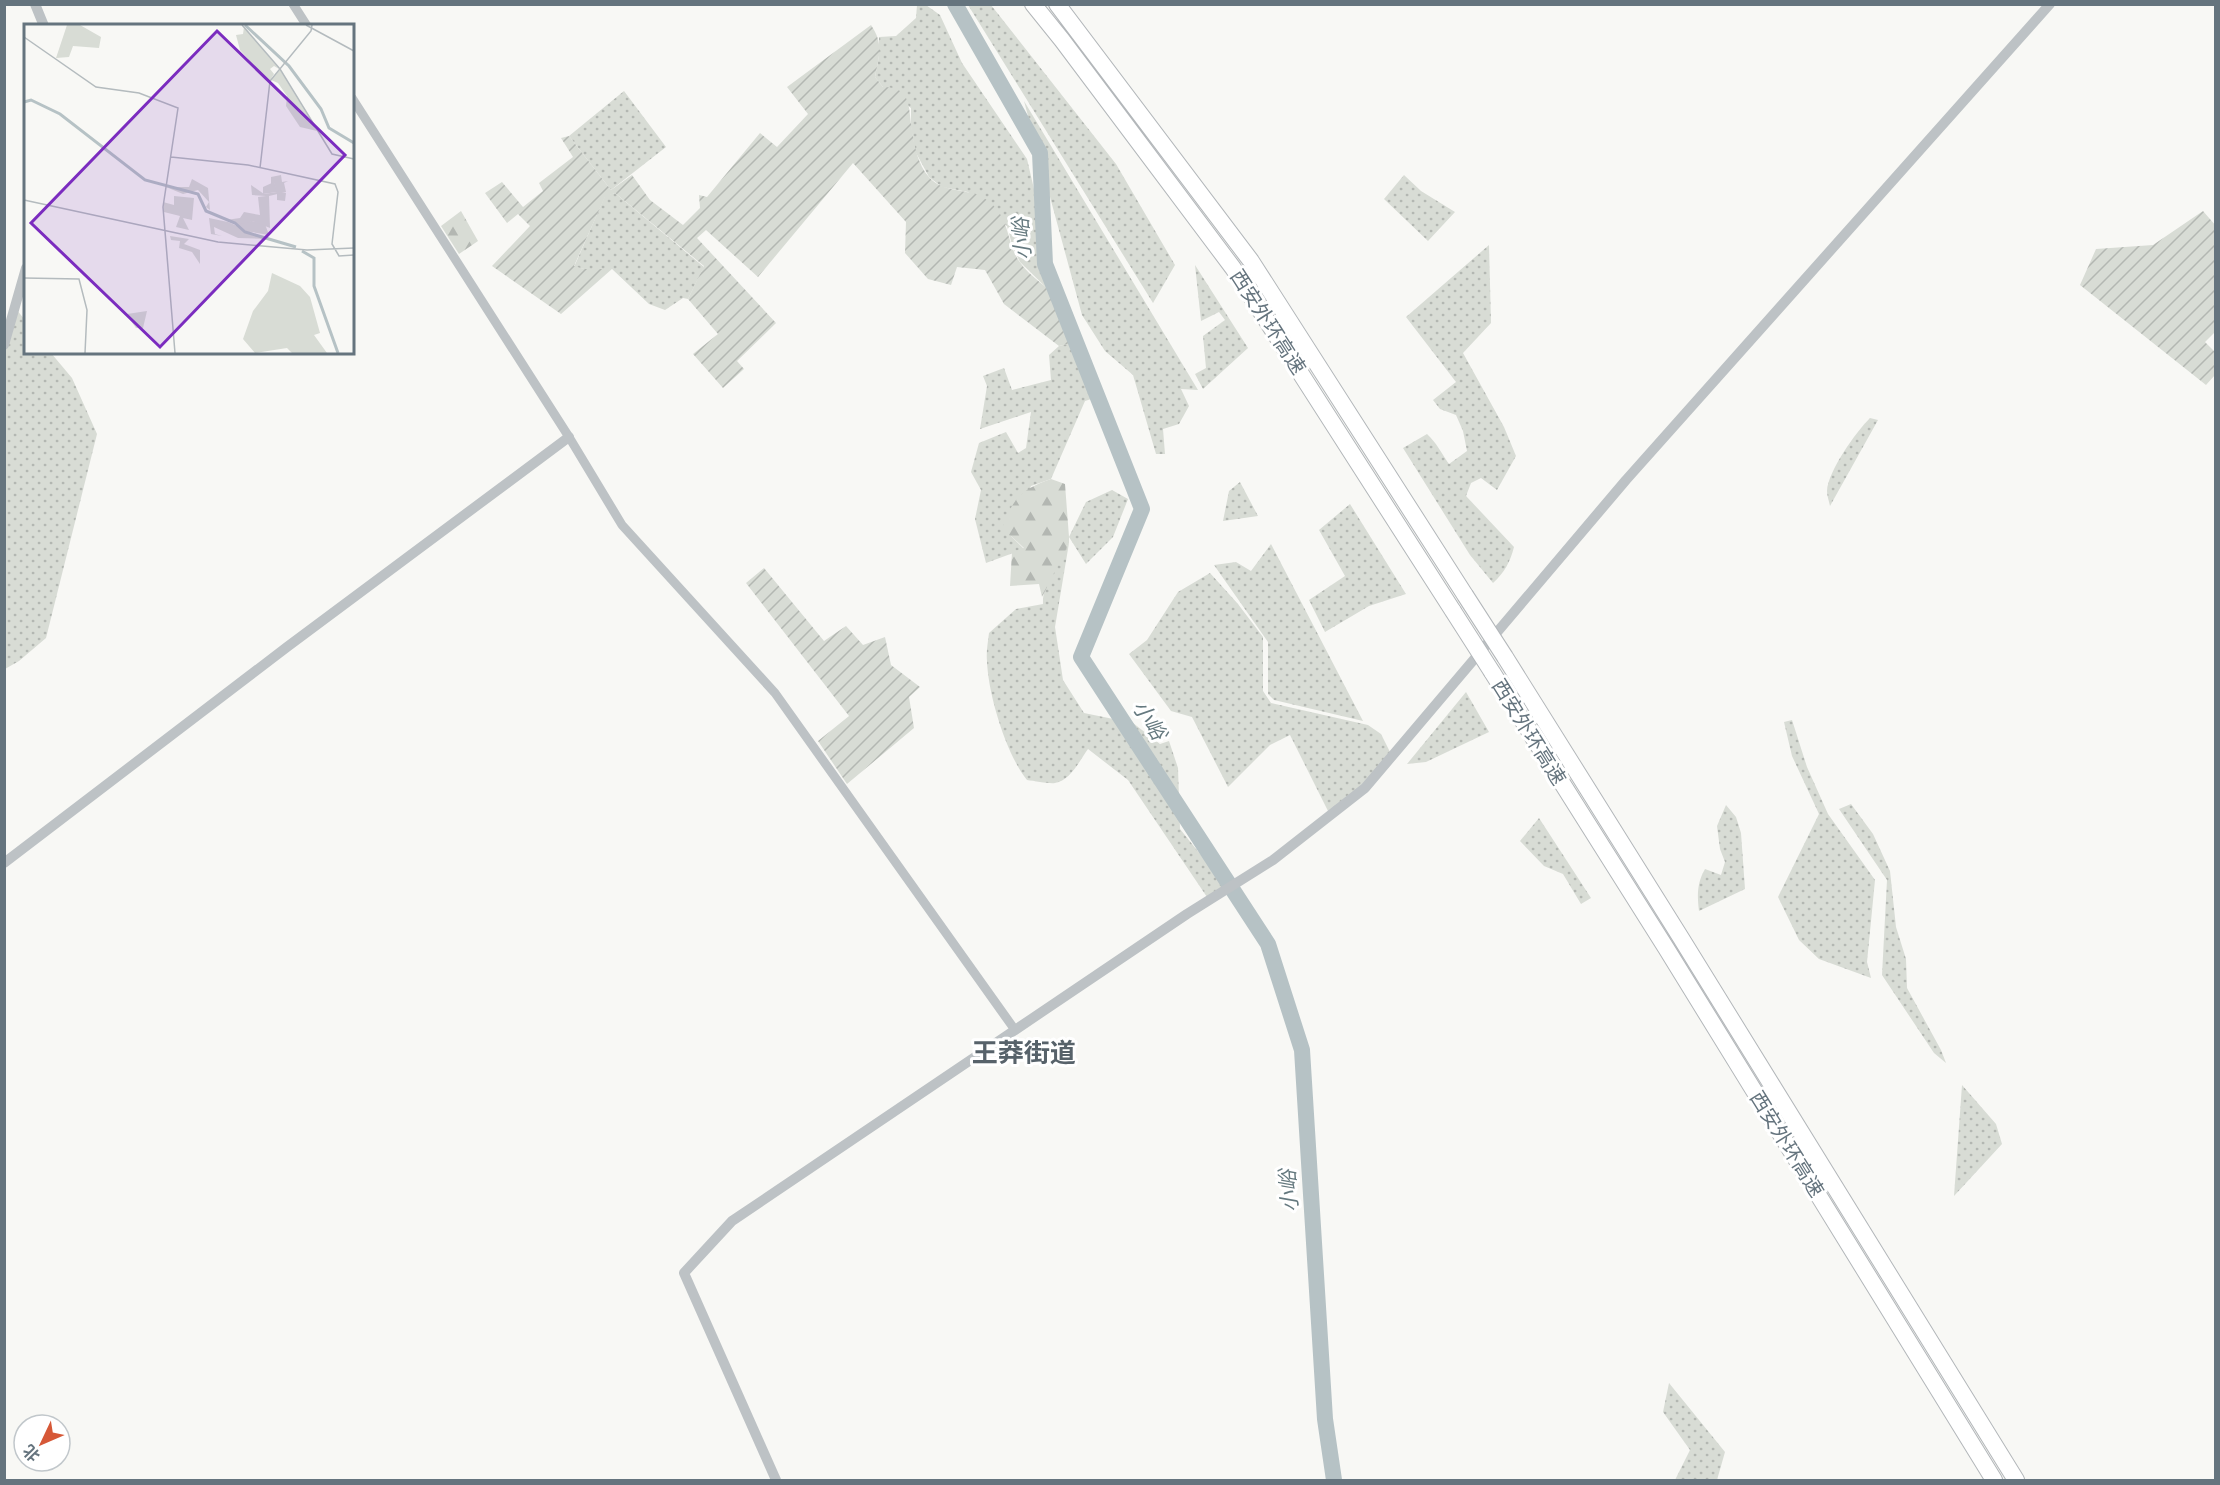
<svg xmlns="http://www.w3.org/2000/svg" width="2220" height="1485" viewBox="0 0 2220 1485" font-family="'IBM Plex Sans','Noto Sans SC',sans-serif">
<defs>
<pattern id="grass-dots" width="8" height="8" patternUnits="userSpaceOnUse" patternTransform="scale(1.5)"><rect width="8" height="8" fill="#d8dcd5"/><path d="M2 2h.1M6 6h.1" fill="none" stroke="#b3b7b2" stroke-width="1.8" stroke-linecap="round"/></pattern>
<pattern id="forest-firs" width="22" height="20" patternUnits="userSpaceOnUse" patternTransform="scale(1.5)"><rect width="22" height="20" fill="#d8dcd5"/><path d="M5 1l3.5 6h-7zM16 11l3.5 6h-7z" fill="#b3b7b2"/></pattern>
<pattern id="garden-furrows" width="10" height="10" patternUnits="userSpaceOnUse" patternTransform="scale(1.5)"><rect width="10" height="10" fill="#d8dcd5"/><path d="M-1 1l2-2M0 10L10 0M9 11l2-2" fill="none" stroke="#b3b7b2"/></pattern>
</defs>
<rect width="100%" height="100%" fill="#f8f8f5"/>
<!-- grass -->
<path fill="url(#grass-dots)" d="M917,5H926L940,15L962,63L1027,159L1060,301L1020,262L1013,248L1007,226L968,192L942,187L929,177L915,151L911,127V108L883,87L875,77L879,56V37L896,36L916,18Z
M968,5H991L1116,164L1175,265L1153,303Z
M624,91L666,147L611,190L569,136Z
M1024,101L1198,390L1181,389L1189,406L1179,424L1163,429L1165,454H1156L1133,375L1105,351L1082,315Z
M1404,175L1421,191L1455,212L1428,241L1384,199Z
M615,193L704,267L688,299L683,298L665,310L649,304L612,269H584L574,267L605,196Z
M1489,245L1491,323L1463,353L1504,427L1516,456L1497,490L1481,478L1471,483L1466,496L1514,547C1510,562 1505,572 1493,583L1470,555L1403,448L1427,434C1436,442 1442,454 1449,464L1467,451L1463,431L1456,415L1440,409L1433,400L1456,382L1406,317Z
M1195,265L1248,348L1203,389L1195,374L1206,368L1203,336L1225,320L1219,312L1201,321Z
M16,309L25,320L26,352L51,353L72,378L97,434L46,638L19,661L5,669L4,357Z
M1076,342L1092,377L1104,395L1085,401L1051,479L1031,486L1011,536L1024,549L986,563L975,519L981,490L971,472L979,443L1006,432L1018,453L1026,448L1031,412L980,429L987,386L983,376L1004,368L1012,390L1051,380L1049,355L1059,346Z
M1870,418L1878,420L1830,506C1829,501 1827,496 1827,491C1828,471 1856,432 1870,418Z
M1240,482L1258,516L1223,521L1229,491Z
M1112,490L1128,499L1113,537L1086,564L1069,537L1086,502Z
M1350,504L1406,594L1369,606L1325,632L1309,600L1345,576L1319,530Z
M1069,543L1055,627L1063,680L1084,713L1133,723L1160,744L1169,741L1178,768L1180,829L1225,885L1207,897L1128,780L1088,749C1080,760 1070,781 1055,783C1050,784 1035,781 1027,780C1006,754 988,694 987,661C986,652 988,642 989,633L1016,609L1043,604C1042,584 1059,561 1069,543Z
M1271,544L1363,721L1274,700L1268,694V642L1214,565L1236,562L1251,571Z
M1210,573L1238,604L1263,637V691L1271,703L1368,725L1381,734L1391,754L1359,793L1330,815L1290,735L1270,745L1228,787L1192,717L1171,711L1129,654L1147,640L1178,592Z
M1466,692L1489,732L1426,762L1407,764Z
M1792,720L1807,767L1828,814L1875,880L1867,962L1871,978L1819,959L1799,940L1778,897L1819,814L1792,756L1784,722Z
M1851,804L1873,834L1890,871L1896,927L1906,959L1907,988L1941,1050L1946,1063L1934,1053L1882,975L1887,880L1839,809Z
M1726,805L1736,817L1741,833L1745,889L1699,911C1697,895 1697,883 1705,869L1721,875L1725,862L1720,849L1717,826Z
M1539,818L1591,898L1581,904L1563,874L1544,866L1520,841Z
M1962,1085L1996,1124L2002,1144L1954,1196Z
M1669,1383L1725,1452L1717,1480H1675L1690,1450L1663,1412Z"/>
<!-- forest -->
<path fill="url(#forest-firs)" d="M461,211L478,241L459,254L441,226Z
M1051,479L1065,484L1069,537V543L1042,597L1039,584L1010,586L1012,552L1024,548L1011,536L1001,532C1012,500 1019,490 1051,479Z"/>
<!-- garden -->
<path fill="url(#garden-furrows)" d="M871,25C884,44 879,56 875,77L883,87C913,87 908,109 912,130C914,145 918,165 929,177C942,193 967,188 984,198C1011,215 1005,240 1019,261C1030,278 1050,287 1062,303C1069,313 1072,330 1076,342L1059,346L1004,304L985,270L957,267L951,285L928,279L905,253L906,222L853,163L758,277L706,230L697,238L776,323L737,361L744,369L723,388L693,354L718,334L688,299L704,266L615,193L605,197L574,266L584,269H612L561,314L492,266L530,226L518,214L507,223L485,193L502,182L523,207L543,191L539,183L573,157L561,138L569,136L611,190L632,175L650,200L683,225L700,208L699,195L707,197L760,133L777,147L808,114L787,87Z
M2203,211L2216,226L2215,332L2205,342L2215,352V375L2206,385L2080,285L2096,249L2153,245Z
M764,568L824,641L846,626L863,645L885,637L891,665L920,687L909,697L914,728L847,784L818,741L849,716L746,583Z"/>
<g fill="none" stroke-linecap="round" stroke-linejoin="round">
<!-- river -->
<path stroke="#b6c2c5" stroke-width="16" d="M955,4L1040,153L1045,264L1142,509L1081,657L1268,944L1302,1050L1325,1419L1334,1480"/>
<!-- motorway casing -->
<g stroke="#b3b7ba" stroke-width="18">
<path id="motorway" d="M1033,4L1062,40L1233,268L1453,611
M1057,4L1251,261L1465,595
M1505,657L1681,938L2016,1480
M1492,672L1666,948L1994,1480"/>
</g>
<!-- minor -->
<path stroke="#bdc2c5" stroke-width="9" d="M293,4L307,26
M352,98L569,437L622,525L775,693L1015,1030"/>
<!-- tertiary -->
<path stroke="#bdc2c5" stroke-width="10" d="M35,4L44,26
M4,345L26,268
M4,863L287,647L569,437
M776,1480L684,1273L732,1221L1187,914L1273,860L1365,788L1626,480L2050,4"/>
<!-- motorway -->
<use href="#motorway" stroke="#fff" stroke-width="16"/>
<!-- motorway-bridge casing -->
<g stroke="#b3b7ba" stroke-width="18" stroke-linecap="butt">
<path id="motorway-bridge" d="M1465,595L1505,657
M1453,611L1492,672"/>
</g>
<!-- motorway-bridge -->
<use href="#motorway-bridge" stroke="#fff" stroke-width="16"/>
</g>
<g text-anchor="middle" stroke-width="6" stroke-linejoin="round" paint-order="stroke">
<!-- street labels -->
<g font-size="20" fill="#65747e" stroke="#fff">
<text transform="translate(1268 322) rotate(57)" y="7">西安外环高速</text>
<text transform="translate(1529 732) rotate(58)" y="7">西安外环高速</text>
<text transform="translate(1787 1144) rotate(58)" y="7">西安外环高速</text>
</g>
<!-- water labels -->
<g font-size="21" font-style="italic" fill="#65797f" stroke="#fff">
<text transform="translate(1022 239) rotate(-94)" y="7">小峪</text>
<text transform="translate(1149 720) rotate(57)" y="7">小峪</text>
<text transform="translate(1289 1191) rotate(-94)" y="7">小峪</text>
</g>
<!-- district labels -->
<g font-size="26" font-weight="bold" fill="#57626a" stroke="#fff">
<text x="1024" y="1062">王莽街道</text>
</g>
</g>
<!-- overview -->
<g transform="translate(24 24)">
<rect width="330" height="330" fill="#f8f8f5"/>
<path d="M256,46L293,107L276,103L262,82L263,72L254,59L247,56ZM168,155L184,164L186,186L182,183L185,178L174,166L159,170L142,163H165ZM250,158L254,168L262,169L261,177L253,176V168L239,170V163ZM150,172L170,174L168,196L159,194L165,206L152,203L156,192L140,188L139,178L150,181ZM185,194L204,198L243,215L214,214L190,203L191,210L198,212L187,210ZM228,197L241,200L245,211L222,207L207,198ZM146,212L165,215L160,220L176,226V240L168,228L155,224L156,217L147,216ZM248,249L276,262L286,273L296,309L290,311L303,329H268L263,324L231,329L219,315L229,287L244,267Z" fill="#d8dcd5"/>
<path d="M220,3L255,45L250,42L246,45L250,50L245,58L216,26L212,11L219,10Z" fill="#d8dcd5"/>
<path d="M43,1H56L77,13L75,24L49,22L45,33L32,34ZM257,151L258,158L264,157L260,159L262,168L245,172L246,204L228,197L220,200L202,196L216,194L220,188L236,191L234,173L242,172L228,171L227,161L240,170L253,168L250,159L247,162V153ZM123,287L119,304H112L104,293L103,290Z" fill="#d8dcd5"/>
<path fill="none" stroke="#b6c2c5" stroke-width="3" d="M221,1L265,42L297,85L305,104L330,119M0,78L7,76L36,90L121,156L174,170L182,187L211,199L221,208L272,223M278,227L290,234V262L314,329"/>
<path fill="none" stroke="#b4bbbe" stroke-width="1.5" d="M218,1L256,45L308,130L330,135M282,1L330,27M0,13L72,63L115,69L154,84L139,183L151,329M147,133L224,141L311,160L314,168L308,220L315,232L330,231M236,144L246,57L287,7L288,1M0,176L194,218L283,226L330,224M0,254L55,255L63,286L61,329"/>
<path fill="#7b2cbf" fill-opacity="0.15" stroke="#7b2cbf" stroke-width="3" d="M193,7L321,131L136,323L7,199Z"/>
<rect width="330" height="330" fill="none" stroke="#65747e" stroke-width="3"/>
</g>
<!-- border -->
<rect width="2220" height="1485" fill="none" stroke="#65747e" stroke-width="12"/>
<!-- north arrow -->
<g transform="translate(42 1443) rotate(226)"><circle r="28" fill="#ffffff" stroke="#c1c7cb" stroke-width="1.5"/>
<path d="M0-4.5L10 22L0 15L-10 22Z" fill="#d65837"/>
<text y="-9" font-size="16" font-weight="bold" text-anchor="middle" fill="#65747e">北</text>
</g>
</svg>
